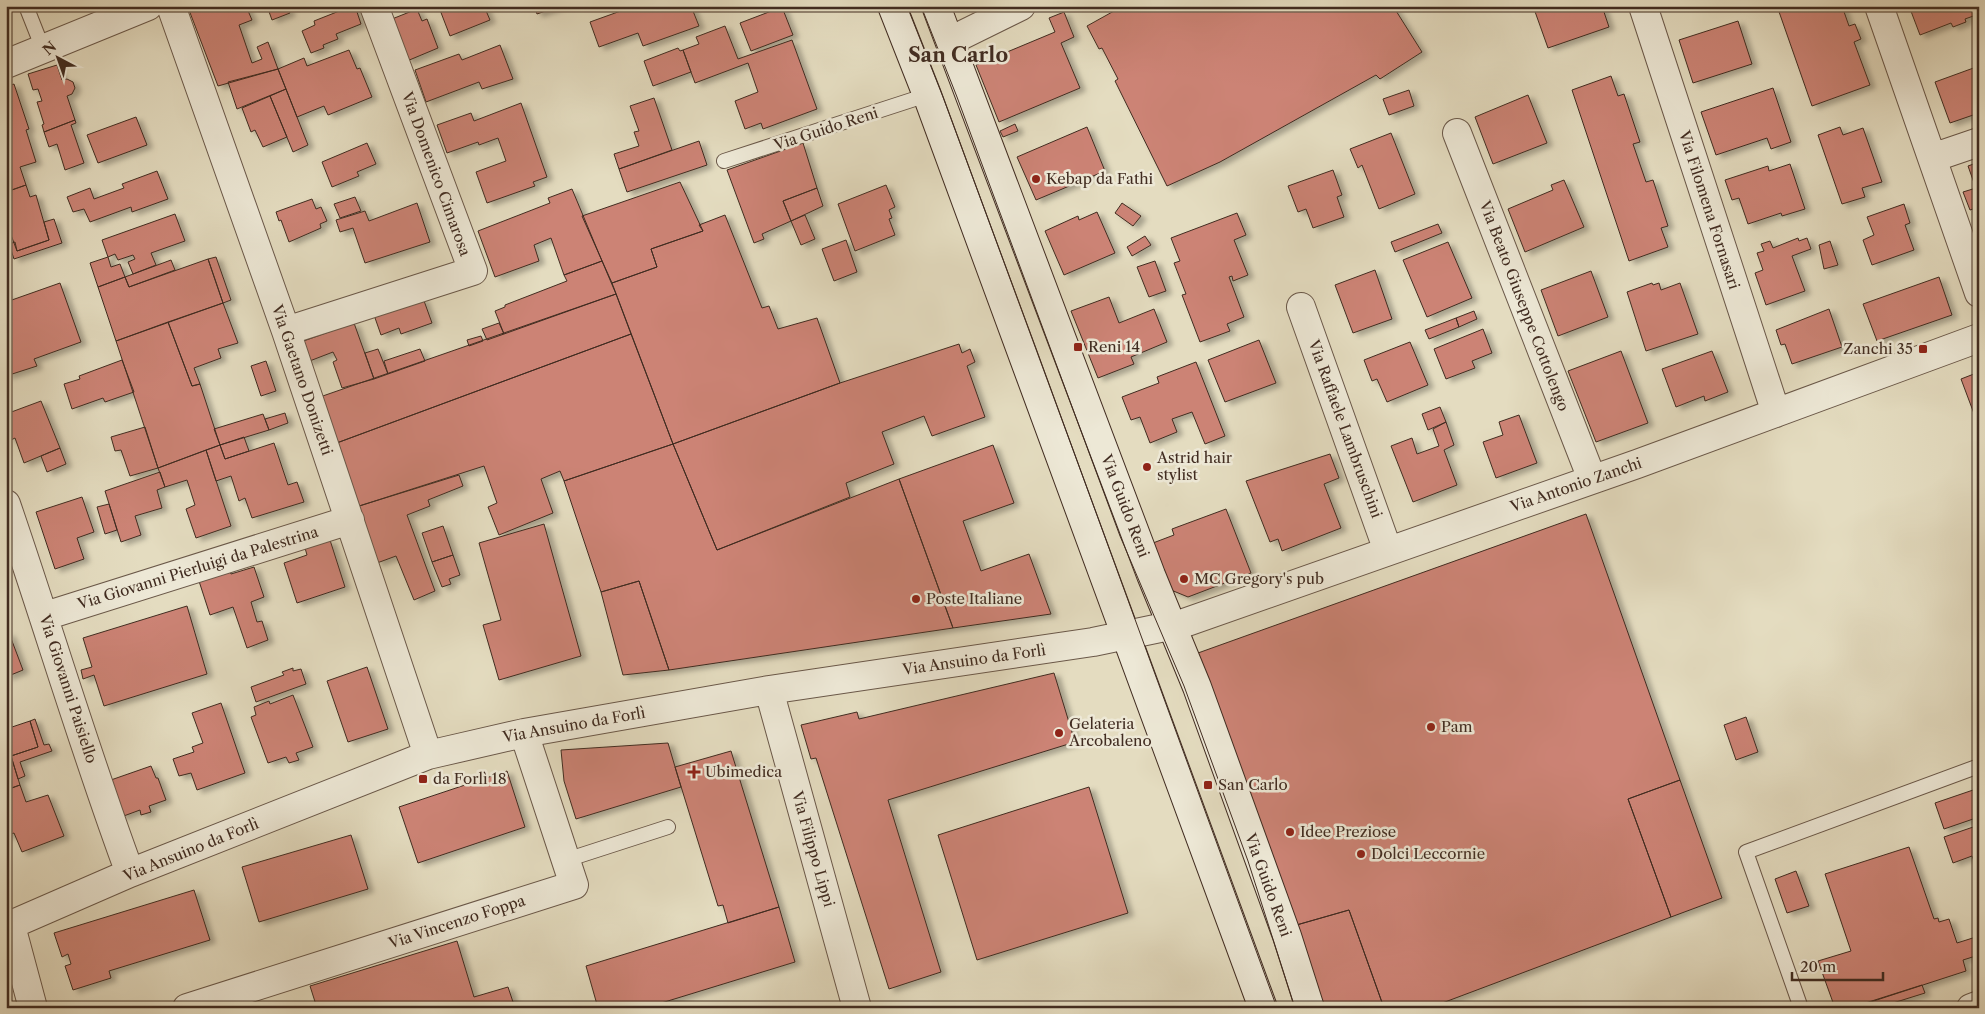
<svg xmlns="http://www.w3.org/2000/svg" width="1985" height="1014" viewBox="0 0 1985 1014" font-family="'Libre Caslon Text',serif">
<defs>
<filter id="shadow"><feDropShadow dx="5.5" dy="3" stdDeviation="2.5" flood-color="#0004"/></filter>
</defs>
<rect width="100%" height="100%" fill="#e4dcc0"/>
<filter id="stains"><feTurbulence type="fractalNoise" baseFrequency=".004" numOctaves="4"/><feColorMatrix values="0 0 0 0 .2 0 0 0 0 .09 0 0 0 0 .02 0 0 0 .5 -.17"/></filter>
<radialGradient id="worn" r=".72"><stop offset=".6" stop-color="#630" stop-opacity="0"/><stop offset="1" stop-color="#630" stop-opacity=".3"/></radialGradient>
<!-- building -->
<path fill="#cc8374" stroke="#412c21" filter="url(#shadow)" d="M198,6H246L252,20L239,25L252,63L262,59L257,47L268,42L278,69L218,86L189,10Z
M267,6H287L290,13L272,20Z
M352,6H355L361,24L336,34L338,39L323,45L324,48L311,53L302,31L315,25L314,21Z
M449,6H484L490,20L450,36L440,10Z
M534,6H556L557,7L537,14Z
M628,6H691L699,26L643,46L638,33L599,47L590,22L629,8Z
M1123,6H1393L1422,52L1380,79L1376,75L1220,162L1167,186L1115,81L1118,79L1102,48L1099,49L1087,26Z
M1533,6H1602L1609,27L1548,48Z
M1777,6H1842L1849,26L1855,24L1861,39L1854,42L1870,85L1812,106Z
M1909,6H1979V14L1965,19L1966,22L1953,27L1951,23L1920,35Z
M782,7L793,35L751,51L740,23Z
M417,9L422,21L427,19L438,48L407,61L387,21Z
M1064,12L1074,37L1061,43L1080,88L999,122L976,65L1055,32L1049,18Z
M1738,21L1752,64L1693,83L1679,40Z
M725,26L738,59L792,40L817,109L763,129L761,123L745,129L735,101L758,92L748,63L695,83L683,50L699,44L696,37Z
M500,45L513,79L482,89L479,82L426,102L415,70L459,54L462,60Z
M678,48L680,51L683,50L691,72L653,86L644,61Z
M349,50L357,69L360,68L372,97L328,115L324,106L297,117L278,69L304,58L307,66Z
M57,65L62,80L67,79L73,82L75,88L72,94L67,96L75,120L44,132L42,125L44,124L37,102L42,101L38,89L33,90L28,74Z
M1979,66V113L1950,123L1935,82Z
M278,69L286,89L237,109L228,82Z
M1611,76L1618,96L1624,94L1640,142L1633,144L1646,182L1653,180L1668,226L1661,228L1668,247L1629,261L1572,90Z
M14,84L29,129L26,130L36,162L20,167L26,185L6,192V163H9L6,156V87Z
M1773,88L1791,142L1771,149L1767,138L1716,155L1701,112Z
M286,89L308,145L293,152L270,96Z
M1409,90L1414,106L1389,115L1383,99Z
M1528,95L1547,143L1493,164L1475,117Z
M270,96L287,137L263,147L255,130L251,132L242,108Z
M654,98L672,150L619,169L614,154L639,146L634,132L639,131L630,106Z
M521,103L547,177L533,182L535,186L487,203L476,172L506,161L498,138L479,145L478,142L447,153L437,125L471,113L474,121Z
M136,117L147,145L98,163L87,135Z
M75,120L76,123L71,125L84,163L65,170L57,144L49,147L44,132Z
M1015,124L1018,131L1003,137L1000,131Z
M1087,127L1105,171L1036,200L1017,157Z
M1840,127L1843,135L1863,128L1882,182L1862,188L1865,197L1842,204L1818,135Z
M1391,133L1415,194L1379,209L1362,165L1358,168L1350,149Z
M699,141L707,165L627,192L619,169Z
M367,143L376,164L357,172L359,176L332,187L322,162Z
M803,143L817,188L783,201L791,221L762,234L764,239L754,243L727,170Z
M1979,162V197L1968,166Z
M1790,164L1805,209L1782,216L1781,213L1748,224L1739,198L1732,200L1725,180L1768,166L1769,171Z
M1333,170L1342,195L1337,197L1344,217L1313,228L1306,209L1298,212L1288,186Z
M157,171L168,199L132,212L131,207L90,222L84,209L73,212L67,197L90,188L94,199L124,188L122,184Z
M1564,180L1584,227L1525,252L1508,209L1553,190L1551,185Z
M680,182L703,231L651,249L657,267L612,283L582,216Z
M26,185L30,197L36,195L49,240L17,251L8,227L6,228V192Z
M886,185L895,207L889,210L892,218L889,219L895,235L855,251L838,204Z
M817,188L823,206L791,221L783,201Z
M1976,188L1979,197V207L1970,210L1963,192Z
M572,189L602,261L564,275L551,238L534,245L539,261L495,277L478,231L550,203L548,198Z
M355,197L361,211L340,218L334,204Z
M312,199L316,209L321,207L327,221L320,224L321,228L289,242L281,220L279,221L276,212Z
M417,203L430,242L365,263L353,228L340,232L336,220L365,211L369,221Z
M1122,203L1141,216L1133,226L1115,213Z
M1904,204L1910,223L1905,225L1914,250L1872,265L1863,240L1874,235L1867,217Z
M1097,212L1115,253L1064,275L1045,231L1078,216L1079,220Z
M1237,213L1246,235L1234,240L1248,275L1233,281L1232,276L1229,277L1244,317L1227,324L1230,331L1200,342L1182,295L1186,294L1174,263L1180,261L1171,238Z
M175,214L185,241L151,253L156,265L133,274L128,262L135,259L133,255L118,260L115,254L108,257L102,240Z
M725,215L762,308L769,306L778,329L817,318L840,383L673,444L612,283L657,267L651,249L703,231L699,225Z
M805,215L815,239L801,245L791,221Z
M54,219L62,243L14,259L9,244L15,242L17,251L49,240L44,222Z
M1438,224L1442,233L1395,252L1391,242Z
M1145,236L1151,245L1132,256L1127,247Z
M1798,238L1799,241L1807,238L1811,249L1792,256L1805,291L1766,305L1755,273L1763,270L1757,253L1764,251L1761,244L1770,241L1773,248Z
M846,240L857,272L834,281L822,249Z
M1830,241L1838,265L1824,269L1819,245Z
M1448,242L1472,298L1427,317L1403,260Z
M108,257L111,267L120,264L125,277L98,287L90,263Z
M216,257L231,300L223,303L208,259Z
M208,259L223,303L116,341L98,287L125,277L129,287Z
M171,260L175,270L129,287L125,277Z
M602,261L616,294L504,334L495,311L505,307V305L567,281L564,275Z
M1155,261L1166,291L1149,297L1137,267Z
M1375,270L1392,319L1353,333L1335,285Z
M1591,271L1608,317L1558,336L1541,290Z
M1939,277L1952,315L1877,341L1863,304Z
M60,283L81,342L34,359L37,366L6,376V293L9,301Z
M1652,283L1653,285L1659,283L1661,290L1680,283L1698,334L1646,351L1627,292Z
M616,294L631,334L334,444L317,398Z
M1109,297L1119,323L1154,309L1167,342L1131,357L1134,364L1098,378L1071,311Z
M423,298L432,323L401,334L399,328L381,335L374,315Z
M223,303L238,343L218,349L221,358L194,368L200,384L192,386L168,322Z
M1829,309L1842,347L1792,364L1785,344L1781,345L1776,330Z
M1474,311L1477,319L1459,327L1456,318Z
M1456,318L1459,327L1429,339L1425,330Z
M168,322L192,386L200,384L220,445L158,468L116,341Z
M354,323L374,379L342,388L333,362L337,360L333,352L307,362L298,343Z
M499,323L504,334L487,340L482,329Z
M1483,329L1492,353L1472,361L1475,368L1446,379L1434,349Z
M631,334L673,444L564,481L560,471L541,479L553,513L499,535L488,507L497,503L484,466L356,507L334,444Z
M481,336L483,341L469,346L467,340Z
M1259,340L1276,383L1225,402L1208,360Z
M1410,342L1428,385L1387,402L1377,379L1372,381L1364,360Z
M959,344L962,353L970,349L975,362L967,366L985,417L932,436L924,416L882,432L894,464L846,483L850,497L717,550L673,444L840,383Z
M378,349L388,374L374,379L365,353Z
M420,349L425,361L388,374L384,361Z
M1621,351L1648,423L1596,442L1568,371Z
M1712,351L1728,392L1705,401L1704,396L1676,407L1662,369Z
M122,360L134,392L105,402L103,398L72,409L64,384L80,379L79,376Z
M266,361L276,391L261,396L251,366Z
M1196,362L1225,436L1205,444L1192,412L1172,419L1177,432L1150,443L1140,417L1131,420L1122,397L1159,383L1157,377Z
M1979,372V427L1961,379Z
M41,401L60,448L24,463L15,438L11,440L6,428V414Z
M1440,407L1446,422L1428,430L1422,414Z
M285,413L288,423L269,430L265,419Z
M263,414L269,430L220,445L214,429Z
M1519,415L1537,463L1496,478L1483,442L1503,435L1499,422Z
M1446,422L1454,445L1444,450L1457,485L1413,502L1391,446L1412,438L1417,454L1439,446L1433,429Z
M145,427L158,468L130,476L121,450L115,451L111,437Z
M244,437L249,451L225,459L220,445Z
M274,443L288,485L297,482L304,502L252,518L245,498L239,501L231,476L216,481L206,450L220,445L225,459Z
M673,444L717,550L899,479L953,628L669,670L639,581L601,592L564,481Z
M993,445L1014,503L963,521L981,571L1029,554L1051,614L953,628L899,479Z
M60,448L66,464L47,472L41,456Z
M206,450L231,526L196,538L186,509L195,505L187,480L165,487L158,468Z
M1330,454L1339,478L1324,484L1341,528L1282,551L1278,539L1270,542L1246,481Z
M160,472L165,487L157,490L162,508L135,516L141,535L121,542L105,491Z
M459,475L463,486L428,500L430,506L407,515L435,591L414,600L396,556L377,563L356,507Z
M82,497L94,532L77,538L84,559L55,569L36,512Z
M109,504L117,530L105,534L97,507Z
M1226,509L1251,573L1188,597L1171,590L1153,543L1174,535L1172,529Z
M1586,514L1680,780L1628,799L1671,917L1429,1008H1384L1349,910L1293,926L1198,653Z
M544,524L581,656L499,680L483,625L501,620L479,543Z
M443,526L453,555L432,562L422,533Z
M330,540L345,587L297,603L284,563L307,555L305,548Z
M453,555L460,575L449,579L451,584L442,587L432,562Z
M254,567L264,597L251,602L257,622L262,621L268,640L247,648L233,607L210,615L198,578L228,568L231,574Z
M639,581L669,670L623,675L601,592Z
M187,606L207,674L104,706L94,675L83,679L81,670L92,667L83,638Z
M9,633L23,670L6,677V634Z
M367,667L388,729L348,742L327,681Z
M293,668V671L301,669L306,684L256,702L251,687L284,675L282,672Z
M1054,673L1075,742L888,800L941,972L889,989L816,758L811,759L801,725L857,712L859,719Z
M293,695L313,747L296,753L299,760L289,763L286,757L268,763L251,717L256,715L254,707L269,701L270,704Z
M221,703L245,773L197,790L191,773L179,776L173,759L194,752L192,747L203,743L192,713Z
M1746,717L1758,752L1736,760L1724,725Z
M35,719L44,745L49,744L52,751L20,762L25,776L18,779L11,756L38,747L30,721Z
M30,721L38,747L11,756L20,785L6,790V729Z
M668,743L681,787L576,819L564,781L561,750Z
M731,751L779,907L728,923L723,905L718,906L675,767Z
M151,766L156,778H158L166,800L149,806L151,812L141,815L140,810L121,817L108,781Z
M507,771L525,827L418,863L399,807Z
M1680,780L1722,898L1671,917L1628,799Z
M20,785L26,802L48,795L64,836L22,852L14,833L6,836V790Z
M1089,787L1128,913L977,960L938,835Z
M1979,788V817L1944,829L1935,803Z
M1979,825V875L1972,856L1953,863L1944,837Z
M351,835L368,889L259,922L242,867Z
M1909,847L1934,919L1938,918L1939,922L1949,919L1957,943L1979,936V955L1963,960L1966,971L1852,1008H1835L1818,961L1851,951L1825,874Z
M1796,871L1809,906L1787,913L1775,879Z
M194,890L210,940L109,971L111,978L73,990L65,966L71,964L68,954L62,957L54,933Z
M779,907L795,962L645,1008H598L586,966Z
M1349,910L1384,1008H1321L1293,926Z
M457,941L474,997L508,987L515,1008H317L310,986Z
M1922,985L1925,993L1877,1008L1856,1006Z"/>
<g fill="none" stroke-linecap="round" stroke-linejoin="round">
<!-- lane casing -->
<g stroke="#6a5849" stroke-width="16">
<path id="lane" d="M26,6L43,49
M724,161L927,95
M566,860L668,827
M1801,1008L1746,852L1979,766"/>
</g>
<!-- street casing -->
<g stroke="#6a5849" stroke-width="30">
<path id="street" d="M171,6L286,331L428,755
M1643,6L1776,413
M1879,6L1979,293
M950,41L1021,6
M6,64L148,6
M1457,133L1592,479
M1932,158L1979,142
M1301,307L1388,551
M286,331L473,271L374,6
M6,504C48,626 85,752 130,873
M45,616L350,520
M769,690L857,1008
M11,926L33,1008
M6,927L130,873L428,755L524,733L769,690L1093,642L1184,623L1637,464L1979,338
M187,1008L574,885L524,733
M1971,1008L1979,1005"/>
</g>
<!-- secondary casing -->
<g stroke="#412c21" stroke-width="30">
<path id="secondary" d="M892,6L927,95L1263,1008
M936,6L1151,575L1197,687L1287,936L1310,1008"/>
</g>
<!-- lane -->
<use href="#lane" stroke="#ede8d6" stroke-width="14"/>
<!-- street -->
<use href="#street" stroke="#ede8d6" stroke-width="28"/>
<!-- secondary -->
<use href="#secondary" stroke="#ede8d6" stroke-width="28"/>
<!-- tram -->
<path stroke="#412c21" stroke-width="1" d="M907,6L943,97L1037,351L1277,1008
M921,6L957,97L1120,536L1184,686L1248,861L1295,1008"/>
</g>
<!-- markers -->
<g fill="#8f2418" stroke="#ede8d6" stroke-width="2">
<circle cx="1036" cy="179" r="5"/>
<rect x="1073" y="342" width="10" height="10" rx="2.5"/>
<rect x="1918" y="344" width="10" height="10" rx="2.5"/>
<circle cx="1147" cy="467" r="5"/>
<circle cx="1184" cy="579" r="5"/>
<circle cx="916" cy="599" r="5"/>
<circle cx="1431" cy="727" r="5"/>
<circle cx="1059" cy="733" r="5"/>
<path d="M691.5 764.5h5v5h5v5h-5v5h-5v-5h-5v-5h5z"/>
<rect x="418" y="774" width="10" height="10" rx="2.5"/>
<rect x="1203" y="780" width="10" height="10" rx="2.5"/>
<circle cx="1290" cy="832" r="5"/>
<circle cx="1361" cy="854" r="5"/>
</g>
<g text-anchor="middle" stroke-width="5" stroke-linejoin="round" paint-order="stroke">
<!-- street labels -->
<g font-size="15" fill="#412c21" stroke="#ede8d6">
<text transform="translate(826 129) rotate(-18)" y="5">Via Guido Reni</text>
<text transform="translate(436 174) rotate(70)" y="5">Via Domenico Cimarosa</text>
<text transform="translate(1709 210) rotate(72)" y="5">Via Filomena Fornasari</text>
<text transform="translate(1524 306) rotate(69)" y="5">Via Beato Giuseppe Cottolengo</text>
<text transform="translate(302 380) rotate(71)" y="5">Via Gaetano Donizetti</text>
<text transform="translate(1345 429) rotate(70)" y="5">Via Raffaele Lambruschini</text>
<text transform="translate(1576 485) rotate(-19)" y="5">Via Antonio Zanchi</text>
<text transform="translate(1125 506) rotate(69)" y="5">Via Guido Reni</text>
<text transform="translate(198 568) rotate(-17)" y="5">Via Giovanni Pierluigi da Palestrina</text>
<text transform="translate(974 660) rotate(-8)" y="5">Via Ansuino da Forlì</text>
<text transform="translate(68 689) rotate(72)" y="5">Via Giovanni Paisiello</text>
<text transform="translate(574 725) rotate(-10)" y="5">Via Ansuino da Forlì</text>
<text transform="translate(813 849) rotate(74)" y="5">Via Filippo Lippi</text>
<text transform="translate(191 850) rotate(-22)" y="5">Via Ansuino da Forlì</text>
<text transform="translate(1268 885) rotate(70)" y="5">Via Guido Reni</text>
<text transform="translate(457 922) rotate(-18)" y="5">Via Vincenzo Foppa</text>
</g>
<!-- poi labels -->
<g font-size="15" fill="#412c21" stroke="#ede8d6" text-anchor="start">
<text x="1046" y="184">Kebap da Fathi</text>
<text x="1088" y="352">Reni 14</text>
<text x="1913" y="354" text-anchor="end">Zanchi 35</text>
<text x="1157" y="463">Astrid hair<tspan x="1157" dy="17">stylist</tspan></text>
<text x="1194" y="584">MC Gregory's pub</text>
<text x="926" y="604">Poste Italiane</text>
<text x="1069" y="729">Gelateria<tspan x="1069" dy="17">Arcobaleno</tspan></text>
<text x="1441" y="732">Pam</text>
<text x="705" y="777">Ubimedica</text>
<text x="433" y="784">da Forlì 18</text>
<text x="1218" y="790">San Carlo</text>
<text x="1300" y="837">Idee Preziose</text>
<text x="1371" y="859">Dolci Leccornie</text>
</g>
<!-- district labels -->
<g font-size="20" font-weight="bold" fill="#412c21" stroke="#ede8d6">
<text x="958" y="62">San Carlo</text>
</g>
</g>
<!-- margin -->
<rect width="1985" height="1014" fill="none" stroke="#e4dcc0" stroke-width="25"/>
<rect x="8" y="8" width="1970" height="999" fill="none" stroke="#412c21" stroke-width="2.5"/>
<rect x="12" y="12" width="1960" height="989" fill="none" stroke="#412c21"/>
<!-- north arrow -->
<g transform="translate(58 58) rotate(319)" stroke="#ede8d6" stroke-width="4" paint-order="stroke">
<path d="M0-4L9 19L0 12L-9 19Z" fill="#412c21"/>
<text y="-8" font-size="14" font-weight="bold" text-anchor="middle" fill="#412c21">N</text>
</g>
<!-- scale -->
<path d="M1792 972v8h91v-8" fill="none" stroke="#412c21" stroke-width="2.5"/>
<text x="1800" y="972" font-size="15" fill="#412c21" stroke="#ede8d6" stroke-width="4" paint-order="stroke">20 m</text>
<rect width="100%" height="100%" filter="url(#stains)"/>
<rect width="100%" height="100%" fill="url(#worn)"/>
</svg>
